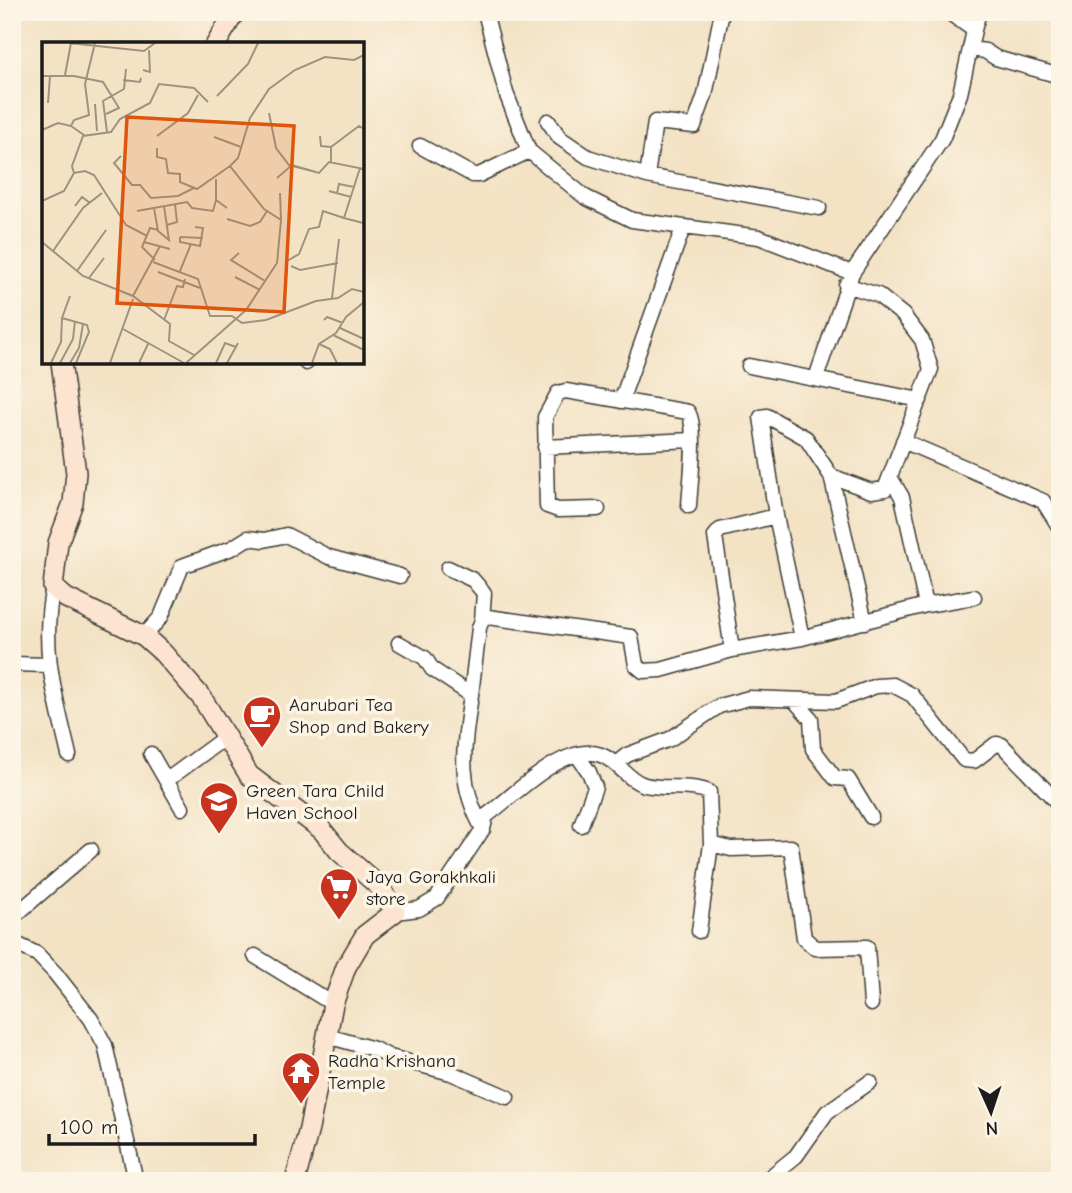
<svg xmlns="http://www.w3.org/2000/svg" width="1072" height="1193" viewBox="0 0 1072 1193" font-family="'Comic Neue',sans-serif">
<rect width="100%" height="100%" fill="#fcf5e5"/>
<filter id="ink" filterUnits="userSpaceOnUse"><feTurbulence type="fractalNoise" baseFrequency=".0143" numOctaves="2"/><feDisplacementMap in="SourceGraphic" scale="14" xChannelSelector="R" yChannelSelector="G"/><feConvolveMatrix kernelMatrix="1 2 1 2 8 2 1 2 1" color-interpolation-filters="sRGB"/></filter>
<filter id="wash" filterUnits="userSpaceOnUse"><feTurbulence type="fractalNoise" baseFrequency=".00686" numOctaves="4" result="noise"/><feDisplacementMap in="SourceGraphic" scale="28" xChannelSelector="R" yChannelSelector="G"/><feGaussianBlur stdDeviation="1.57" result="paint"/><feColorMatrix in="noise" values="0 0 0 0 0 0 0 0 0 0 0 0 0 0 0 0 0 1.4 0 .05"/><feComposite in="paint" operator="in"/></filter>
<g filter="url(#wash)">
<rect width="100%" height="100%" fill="#f3e2c4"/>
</g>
<g filter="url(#ink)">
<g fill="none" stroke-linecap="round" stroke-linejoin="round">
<!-- minor casing -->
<g stroke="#3c3a35" stroke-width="17">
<path id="minor" d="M485,12L506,93L529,151L585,197L632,220L759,237L852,273
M948,12L974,30L970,49L985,51L996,58L1060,76
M974,30L979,12
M548,121L560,138L588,157L647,176L819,208
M420,146L473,175H479L529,151
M647,176L655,122L694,126L705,95L722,12
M306,363L307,362
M749,366L920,400
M816,378L852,273L942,139L960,94L970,49
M621,401L683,228
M903,441L1043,501L1060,528
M545,447L692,440
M831,476L871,491L885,489L931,369L922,340L903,315L878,295L846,285
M890,477L902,497L926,605
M598,509L558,510L547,506L545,417L558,393L566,391L688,412C698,428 690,485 689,506
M448,568L473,580L484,593L482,620
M53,587C40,648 55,695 69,755
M144,636L161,617L182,566L232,548L248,538L264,540L286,535L329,557L400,576
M802,638L776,516L761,417L767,416L806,438L831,476L865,622
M399,643L425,658L432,669L471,695C464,747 456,781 483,829
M732,650L715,536L720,530L776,516
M12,664L48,665
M471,695L479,628L482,620L488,617L631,637L636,665L643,671L661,670L732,650L802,638L926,605L974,597
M795,701L811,719L813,749L835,778L848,779L871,817
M151,754L182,808
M577,755L589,772L595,787L581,825
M617,763L627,755L670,739L719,706L749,698L836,701L876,686L893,685L912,695L964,760L974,761L996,744L1002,745L1060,805
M167,780L227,736
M395,912L419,909L437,898L483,829L486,816C513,797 565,741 601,755C619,762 627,780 645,785C665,790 689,784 709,792L711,844L731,849L791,847L804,938L815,948L867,947L871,1004
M12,918L91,850
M699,931L711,844
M12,942L37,954L55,973L91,1019L105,1045L136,1181
M255,956L333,1004
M327,1036L374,1049L390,1057L451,1073L507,1097
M765,1181L796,1156L827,1112L870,1082"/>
</g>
<!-- secondary casing -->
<g stroke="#3c3a35" stroke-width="22">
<path id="secondary" d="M216,44L235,12
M61,362L76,473L73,503L58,543L53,587L66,598L144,636L163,653L202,698L249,775L322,830L339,851L381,888L395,912L365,935L346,967L333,1004L309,1129L295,1181"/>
</g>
<!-- minor -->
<use href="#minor" stroke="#fff" stroke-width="14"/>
<!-- secondary -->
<use href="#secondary" stroke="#fde4d1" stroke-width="19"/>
</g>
</g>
<!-- icons -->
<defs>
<g id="cafe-pin" transform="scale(2.0125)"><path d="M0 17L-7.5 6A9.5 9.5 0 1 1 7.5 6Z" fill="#c8321e" stroke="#fcf5e5"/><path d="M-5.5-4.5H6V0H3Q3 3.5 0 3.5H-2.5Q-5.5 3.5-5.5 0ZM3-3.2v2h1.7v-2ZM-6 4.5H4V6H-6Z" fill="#fff"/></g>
<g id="school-pin" transform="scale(2.0125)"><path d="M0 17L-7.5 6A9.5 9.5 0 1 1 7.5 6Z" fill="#c8321e" stroke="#fcf5e5"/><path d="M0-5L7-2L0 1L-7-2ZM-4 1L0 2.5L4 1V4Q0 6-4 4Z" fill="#fff"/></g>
<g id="supermarket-pin" transform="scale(2.0125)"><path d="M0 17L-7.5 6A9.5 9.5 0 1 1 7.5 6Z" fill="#c8321e" stroke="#fcf5e5"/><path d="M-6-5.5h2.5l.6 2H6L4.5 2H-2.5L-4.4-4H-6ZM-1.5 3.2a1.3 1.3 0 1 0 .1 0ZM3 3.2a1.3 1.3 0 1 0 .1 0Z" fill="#fff"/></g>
<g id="temple-pin" transform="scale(2.0125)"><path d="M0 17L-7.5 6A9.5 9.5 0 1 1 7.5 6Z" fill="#c8321e" stroke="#fcf5e5"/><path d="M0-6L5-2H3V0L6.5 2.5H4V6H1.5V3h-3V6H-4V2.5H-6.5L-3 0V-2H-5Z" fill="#fff"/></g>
</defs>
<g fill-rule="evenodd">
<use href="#cafe-pin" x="262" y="715"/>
<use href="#school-pin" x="219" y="801"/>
<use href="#supermarket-pin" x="339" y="887"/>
<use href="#temple-pin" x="301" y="1071"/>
</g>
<g text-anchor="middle" stroke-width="7" stroke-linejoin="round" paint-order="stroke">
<!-- poi labels -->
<g font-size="19" fill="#1c1c1c" stroke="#fcf5e5" text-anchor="start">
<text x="289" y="711">Aarubari Tea<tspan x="289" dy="22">Shop and Bakery</tspan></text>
<text x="246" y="797">Green Tara Child<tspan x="246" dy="22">Haven School</tspan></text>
<text x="366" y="883">Jaya Gorakhkali<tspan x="366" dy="22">store</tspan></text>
<text x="328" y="1067">Radha Krishana<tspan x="328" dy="22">Temple</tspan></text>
</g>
</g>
<!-- overview -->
<g transform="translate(42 42)">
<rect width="322" height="322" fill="#f3e2c4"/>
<path fill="none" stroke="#9d9381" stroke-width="2" d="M27,1L102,9L113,1M101,28L108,30L107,8M23,33L29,1M0,34H32L61,40L77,66L64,72M81,38L98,40L99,36M175,54L206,22L216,1M6,61L8,34M53,62L55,89M227,71L234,106L247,123L277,131L287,120L322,127M0,88L16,81L29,84M65,90L61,59L82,47L84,27M42,93L29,84L32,78L47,73L43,42L53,1M115,94L146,71L156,53M278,94L279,104L289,105V120M172,95L199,105M289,105L317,84L322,87M115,106V115L124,117L126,131L138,132V140L155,147L188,124M79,114L72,121L90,143H98L109,156L136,154L152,146M318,126L302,176L321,181M32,131L30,124L41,94L69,90L78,77L108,61L117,42L152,46L166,60M235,136L250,123L274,130M174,137V158L185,166M287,149L309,155M238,151L239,178M295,151L297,142L312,145M0,159L22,149L32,131L43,129L52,133L84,183L105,194M33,164L40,155L48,161M112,166L116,189L127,198L122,164M95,169L145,160L150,166L171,169L174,158M185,177L208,184L218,180L225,169M125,183L135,180L133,162M138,195V200L158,204L161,186L153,185M138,195L161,196M0,200L41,234L91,254L128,282L127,299L152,313M102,200L128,207M11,209L41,166L60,151M197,211L189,218L223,239M113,218L100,205L108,186L116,188M245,219L257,212L267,187L277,185L281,169L302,176M111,220L156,237L168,274H190L200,281L224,278L274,259L296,256L310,247L322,250M249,224L258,228L296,221M35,229L64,188M138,229L149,202M116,230L158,246M193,235L218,248M47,236L62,216M28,254L20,276L45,283L47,290L34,321M91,254L118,204M290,256L297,197M122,278L135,244L141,245L143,237M282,278L285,275L301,281M298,286L322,297M81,287L142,321M291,293L322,308M277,302L288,307L295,321M9,321L19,300L20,276M18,321L31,297L33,279M28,321L37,306L41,282M68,321L91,257M97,321L106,302M144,321L204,268L235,221L239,178L222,167L188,124L196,116L208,76L227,47L253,28L283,15L312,18L322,13M174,321L183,301L194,305M185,321L196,301M270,321L277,302L294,291L304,275L322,260"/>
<path fill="#de560d" fill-opacity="0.15" stroke="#de560d" stroke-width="3.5" d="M85,75L252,84L242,270L75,261Z"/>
<rect width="322" height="322" fill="none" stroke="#1c1c1c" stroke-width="3.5"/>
</g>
<!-- margin -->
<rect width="1072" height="1193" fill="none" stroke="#fcf5e5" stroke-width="42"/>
<!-- north arrow -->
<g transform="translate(991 1112) rotate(177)" stroke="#fcf5e5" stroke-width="5" paint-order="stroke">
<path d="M0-5L12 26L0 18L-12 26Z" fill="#1c1c1c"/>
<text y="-10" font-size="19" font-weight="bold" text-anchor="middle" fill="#1c1c1c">N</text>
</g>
<!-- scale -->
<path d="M49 1134v10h206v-10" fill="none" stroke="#1c1c1c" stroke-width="3.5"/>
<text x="60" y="1134" font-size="21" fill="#1c1c1c" stroke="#fcf5e5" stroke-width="5" paint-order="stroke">100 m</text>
</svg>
